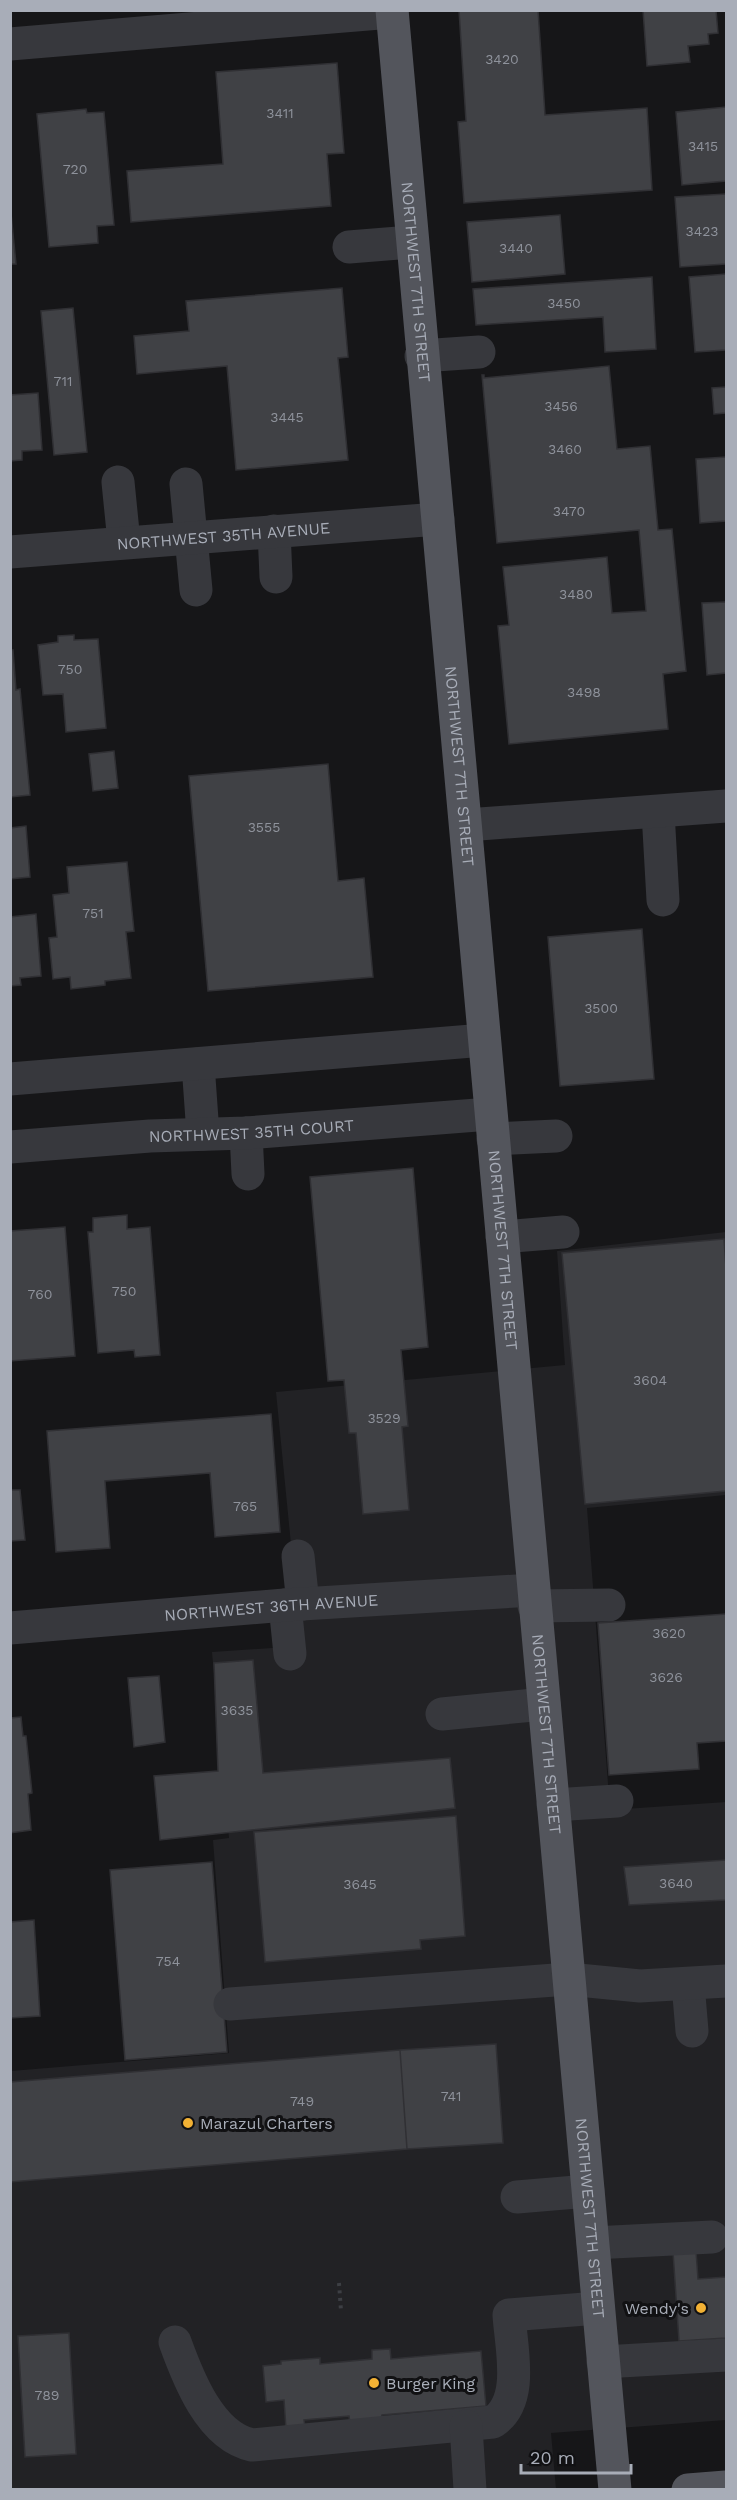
<svg xmlns="http://www.w3.org/2000/svg" width="737" height="2500" viewBox="0 0 737 2500" font-family="'Work Sans',sans-serif">
<rect width="100%" height="100%" fill="#161618"/>
<!-- built -->
<path fill="#222225" d="M726,1232V1495L587,1508L610,1810L726,1802V2420L551,2433L556,2489L11,2490V2071L229,2053L213,1840L229,1838L212,1652L301,1646L276,1392L565,1365L557,1251Z"/>
<!-- building -->
<path fill="#404145" stroke="#303034" stroke-width="1.5" d="M459,10H538L545,115L647,108L652,190L464,203L458,122L466,121Z
M643,10H716L718,33L708,34L709,44L688,46L690,62L647,66Z
M337,63L344,153L327,154L331,206L131,222L127,171L223,164L216,72Z
M726,107V181L682,185L676,112Z
M86,109L87,113L104,112L114,225L97,226L98,243L49,247L37,114Z
M726,194V264L680,267L675,197Z
M10,203L16,264H10Z
M560,215L565,274L472,282L467,222Z
M726,274V350L695,352L689,277Z
M652,277L656,349L605,352L603,317L476,325L473,289Z
M342,288L348,357L338,358L348,460L236,470L227,366L137,374L134,336L189,331L186,301Z
M73,308L87,452L54,455L41,311Z
M609,366L617,449L650,446L658,530L672,529L686,671L663,674L668,729L509,744L498,626L509,625L503,567L607,557L612,613L646,611L639,530L497,543L482,375H484V378Z
M726,387V413L714,414L712,388Z
M38,393L42,450L22,451V460L10,461V395Z
M726,457V521L700,523L696,459Z
M726,602V673L707,675L702,603Z
M74,635V640L98,639L106,728L66,732L63,694L43,695L38,645L58,642V636Z
M10,650H13L16,690L20,689L30,795L10,797Z
M114,751L118,788L93,791L89,754Z
M328,764L338,881L364,878L373,977L208,991L189,776Z
M26,826L30,877L10,879V828Z
M127,862L134,931L126,932L131,978L105,981V985L71,989L70,977L53,979L49,938L57,937L53,895L69,893L67,867Z
M36,914L41,976L20,978L21,985L10,986V917Z
M642,929L654,1079L560,1086L548,937Z
M413,1168L428,1347L401,1350L408,1426L402,1427L409,1510L363,1514L356,1433H349L344,1380L328,1381L310,1177Z
M127,1215V1229L150,1227L160,1355L135,1357L134,1350L98,1353L88,1232H93V1218Z
M65,1227L75,1356L10,1361V1231Z
M724,1239L726,1268V1491L585,1504L562,1253Z
M271,1414L280,1532L215,1537L210,1473L105,1481L110,1548L56,1552L47,1431Z
M10,1490H20L25,1540L10,1541Z
M726,1614V1741L697,1743L699,1769L609,1775L598,1623Z
M253,1660L263,1773L450,1758L455,1808L160,1840L154,1776L218,1771L214,1663Z
M159,1676L165,1742L134,1747L128,1678Z
M21,1717L23,1736H26L32,1793L28,1794L31,1830L10,1833V1718Z
M456,1816L465,1936L420,1940L421,1949L265,1962L254,1832Z
M726,1860V1900L629,1905L624,1867Z
M212,1862L227,2052L125,2060L110,1870Z
M34,1920L40,2016L10,2018V1922Z
M496,2044L503,2143L407,2149L400,2050Z
M400,2050L407,2149L10,2182V2082Z
M696,2251L698,2279L726,2277V2338L679,2341L673,2252Z
M69,2333L76,2454L25,2457L18,2336Z
M390,2349L391,2359L481,2351L486,2406L382,2415L380,2421L350,2424L349,2416L304,2420L305,2427L286,2429L284,2400L266,2402L263,2366L281,2364V2361L320,2358V2364L372,2359V2350Z"/>
<g fill="none" stroke-linecap="round" stroke-linejoin="round">
<!-- path -->
<path stroke="#3d3f44" stroke-width="4" stroke-dasharray="3 4.5" stroke-linecap="butt" d="M339,2283L341,2311"/>
<!-- minor -->
<g stroke="#37383d" stroke-width="33">
<path d="M10,44L392,12"/>
<path d="M349,247L411,242"/>
<path d="M421,356L479,352"/>
<path d="M118,482L124,542"/>
<path d="M186,484L196,590"/>
<path d="M274,531L276,577"/>
<path id="s1" d="M10,552L438,519"/>
<path d="M658,812L663,900"/>
<path d="M466,825L726,806"/>
<path d="M198,1064L203,1134"/>
<path d="M10,1079L484,1040"/>
<path d="M246,1133L248,1174"/>
<path d="M493,1139L556,1136"/>
<path id="s2" d="M10,1147L150,1136L246,1133L490,1114"/>
<path d="M502,1237L563,1232"/>
<path d="M298,1556L303,1604"/>
<path d="M285,1605L290,1654"/>
<path d="M534,1606L609,1605"/>
<path id="s3" d="M10,1628L285,1605L533,1590"/>
<path d="M442,1714L544,1704"/>
<path d="M553,1805L617,1801"/>
<path d="M688,1984L692,2031"/>
<path d="M230,2004L568,1979L640,1986L726,1981"/>
<path d="M517,2197L588,2191"/>
<path d="M593,2243L712,2237"/>
<path d="M175,2342C188,2378 210,2436 252,2445L493,2422C525,2401 511,2348 509,2315L598,2308"/>
<path d="M603,2362L726,2355"/>
<path d="M466,2426L470,2490"/>
</g>
<!-- major -->
<g stroke="#53555c" stroke-width="33">
<path id="s4" d="M392,10L615,2490"/>
<path d="M688,2490L726,2487"/>
</g>
</g>
<!-- markers -->
<g fill="#f2b134" stroke="#111113" stroke-width="2">
<circle cx="188" cy="2123" r="6"/>
<circle cx="701" cy="2308" r="6"/>
<circle cx="374" cy="2383" r="6"/>
</g>
<g text-anchor="middle" stroke-width="6" stroke-linejoin="round" paint-order="stroke">
<!-- number labels -->
<g font-size="14" fill="#8e929b">
<text x="502" y="64">3420</text>
<text x="280" y="118">3411</text>
<text x="703" y="151">3415</text>
<text x="75" y="174">720</text>
<text x="702" y="236">3423</text>
<text x="516" y="253">3440</text>
<text x="564" y="308">3450</text>
<text x="63" y="386">711</text>
<text x="561" y="411">3456</text>
<text x="287" y="422">3445</text>
<text x="565" y="454">3460</text>
<text x="569" y="516">3470</text>
<text x="576" y="599">3480</text>
<text x="70" y="674">750</text>
<text x="584" y="697">3498</text>
<text x="264" y="832">3555</text>
<text x="93" y="918">751</text>
<text x="601" y="1013">3500</text>
<text x="124" y="1296">750</text>
<text x="40" y="1299">760</text>
<text x="650" y="1385">3604</text>
<text x="384" y="1423">3529</text>
<text x="245" y="1511">765</text>
<text x="669" y="1638">3620</text>
<text x="666" y="1682">3626</text>
<text x="237" y="1715">3635</text>
<text x="676" y="1888">3640</text>
<text x="360" y="1889">3645</text>
<text x="168" y="1966">754</text>
<text x="451" y="2101">741</text>
<text x="302" y="2106">749</text>
<text x="47" y="2400">789</text>
</g>
<!-- street labels -->
<g font-size="16" fill="#a8adb8" stroke="#111113">
<text dy="6" stroke="none"><textPath href="#s4" startOffset="273">NORTHWEST 7TH STREET</textPath></text>
<text dy="6" stroke="none"><textPath href="#s1" startOffset="214">NORTHWEST 35TH AVENUE</textPath></text>
<text dy="6" stroke="none"><textPath href="#s4" startOffset="759">NORTHWEST 7TH STREET</textPath></text>
<text dy="6" stroke="none"><textPath href="#s2" startOffset="242">NORTHWEST 35TH COURT</textPath></text>
<text dy="6" stroke="none"><textPath href="#s4" startOffset="1245">NORTHWEST 7TH STREET</textPath></text>
<text dy="6" stroke="none"><textPath href="#s3" startOffset="262">NORTHWEST 36TH AVENUE</textPath></text>
<text dy="6" stroke="none"><textPath href="#s4" startOffset="1731">NORTHWEST 7TH STREET</textPath></text>
<text dy="6" stroke="none"><textPath href="#s4" startOffset="2217">NORTHWEST 7TH STREET</textPath></text>
</g>
<!-- poi labels -->
<g font-size="16" fill="#a8adb8" stroke="#111113" text-anchor="start">
<text x="200" y="2129">Marazul Charters</text>
<text x="689" y="2314" text-anchor="end">Wendy's</text>
<text x="386" y="2389">Burger King</text>
</g>
</g>
<!-- border -->
<rect width="737" height="2500" fill="none" stroke="#a8adb8" stroke-width="24"/>
<!-- scale -->
<path d="M521 2464v9h110v-9" fill="none" stroke="#a8adb8" stroke-width="3"/>
<text x="530" y="2464" font-size="18" fill="#a8adb8" stroke="#111113" stroke-width="4.5" paint-order="stroke">20 m</text>
</svg>
